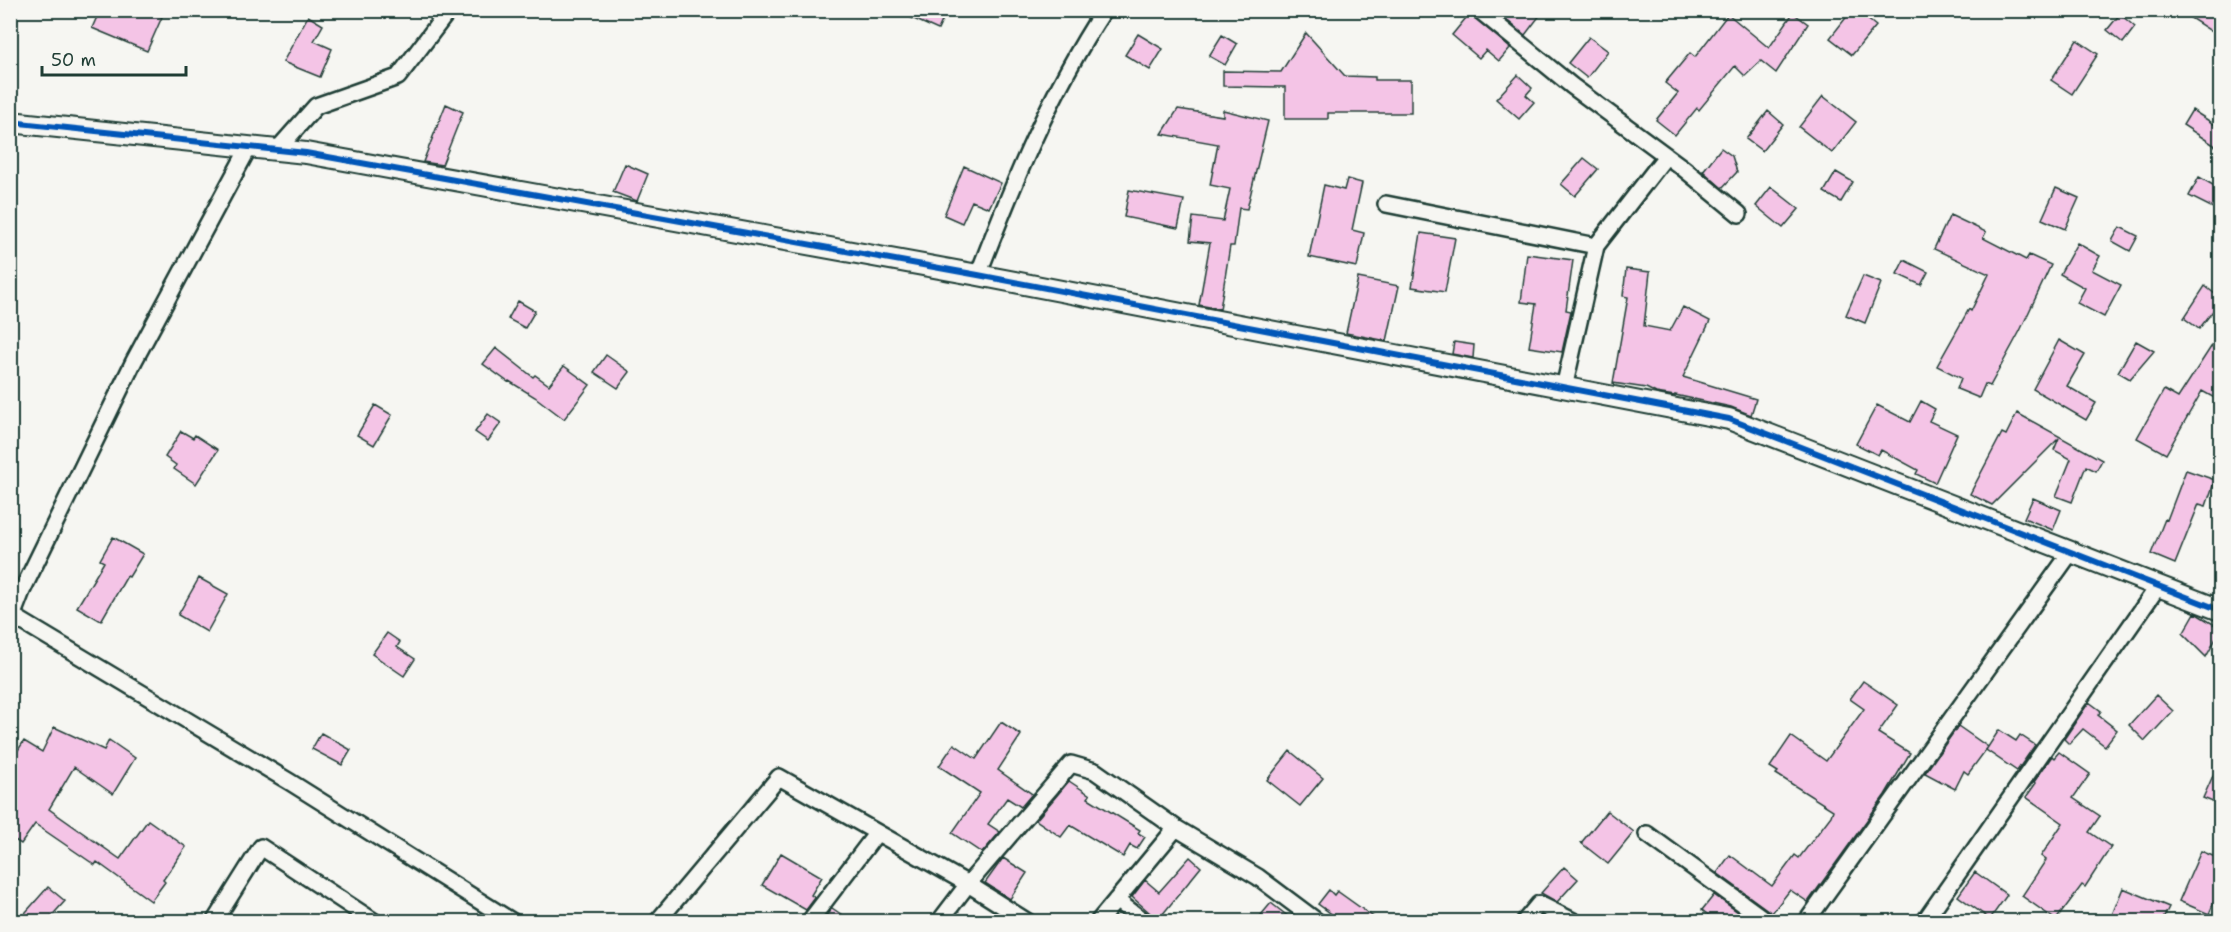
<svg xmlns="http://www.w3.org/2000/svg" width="2231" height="932" viewBox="0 0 2231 932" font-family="'Shantell Sans',sans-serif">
<rect width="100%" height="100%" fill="#f6f6f2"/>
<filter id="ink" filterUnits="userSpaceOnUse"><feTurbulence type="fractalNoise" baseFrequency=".0167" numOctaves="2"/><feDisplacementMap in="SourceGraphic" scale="12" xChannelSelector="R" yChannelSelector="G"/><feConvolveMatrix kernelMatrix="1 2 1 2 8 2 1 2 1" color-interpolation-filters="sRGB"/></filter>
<g filter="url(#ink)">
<!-- building -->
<path fill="#f4c4e6" stroke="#1f3d34" stroke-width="1.5" d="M100,10H145L162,17L147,51L92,28Z
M894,10H947L938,30Z
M1509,10H1544L1525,35L1504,18Z
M1852,10H1856L1876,26L1852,55L1830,38Z
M2178,10H2220V37Z
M1470,13L1510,48L1499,61L1486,50L1479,58L1452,35Z
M1793,13L1808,24L1776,73L1761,61L1745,76L1735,66L1699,110L1697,108L1675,135L1656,120L1678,93L1665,83L1690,53L1695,57L1728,14L1769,48Z
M2120,14L2135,27L2123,43L2107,30Z
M308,16L323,25L314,41L332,49L320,77L283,62Z
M1306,33L1345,76L1375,77V80H1411V113H1328V119H1285V87L1223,86V71L1281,72Z
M1138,34L1163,49L1150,70L1125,55Z
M1222,35L1237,44L1225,65L1209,56Z
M1589,37L1608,51L1587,78L1568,63Z
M2077,40L2098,54L2072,94L2051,80Z
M1518,75L1532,88L1526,95L1534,102L1519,119L1496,99Z
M1823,96L1856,122L1832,153L1799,127Z
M446,104L463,112L442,165L423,162Z
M1178,109L1223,116V110L1268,121L1247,209L1239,208L1234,246H1230L1220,309L1199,305L1210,243L1190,241L1193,217L1223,221L1230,189L1210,185L1218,144L1162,134Z
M2192,110L2220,128V149L2183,125Z
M1768,111L1783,124L1762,151L1746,139Z
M1721,148L1732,156L1737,172L1722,188L1703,171Z
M1584,158L1598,169L1575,196L1561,184Z
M625,164L648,174L637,201L613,192Z
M964,166L1001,183L989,208L972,201L962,223L944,215Z
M1836,172L1853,182L1841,202L1824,192Z
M2199,177L2220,189V198L2215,209L2189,196Z
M1347,179L1362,183L1352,230L1364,233L1357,267L1309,257L1324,185L1344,190Z
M1771,187L1799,209L1783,228L1756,206Z
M2056,188L2079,198L2065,229L2042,219Z
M1129,190L1184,200L1178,228L1124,217Z
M1950,215L1986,232L1983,238L2026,260L2029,255L2051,265L2020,331L1990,386L1985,384L1979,398L1957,389L1961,378L1937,366L1969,309L1971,311L1989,274L1934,249Z
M2120,227L2138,236L2130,251L2112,241Z
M1421,233L1455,238L1445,292L1412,287Z
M2077,243L2100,256L2092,270L2121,285L2104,317L2077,303L2085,288L2060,274Z
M1527,254L1573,260L1566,310L1571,311L1562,352L1529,347L1536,304L1521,302Z
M1904,260L1928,272L1921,285L1897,274Z
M1626,269L1650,272L1644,326L1670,331L1683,307L1710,321L1683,377L1756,399L1751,415L1731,407L1675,395V396L1656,393L1646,388L1613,383L1628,297L1623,296Z
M1863,276L1881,283L1865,323L1846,315Z
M1358,278L1399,286L1387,341L1346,333Z
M2205,286L2220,298V302L2199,329L2184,318Z
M518,301L535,311L525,328L508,319Z
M2220,333V401L2202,391L2166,454L2137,438L2164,390L2178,398Z
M2059,340L2085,355L2067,386L2096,403L2086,420L2033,389Z
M2136,341L2154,351L2130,379L2118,372Z
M1454,342L1474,345L1473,358L1452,354Z
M496,348L533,377L535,375L549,385L564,366L590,385L564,419L535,397L509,381L508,382L483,364Z
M606,355L630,372L618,388L594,372Z
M1921,401L1935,409L1929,421L1957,434L1935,483L1916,474L1918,470L1881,450L1878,455L1856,444L1877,405L1910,422Z
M375,405L392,415L374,445L357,435Z
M2017,413L2102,460L2096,471L2086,466L2072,502L2056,496L2071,459L2054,450L2059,438L1992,505L1970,494L2002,433L2006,435Z
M488,414L501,423L488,441L475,432Z
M181,431L193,438L195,435L218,450L196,484L174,469L176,465L165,457Z
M2186,470L2215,480L2206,506L2199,504L2175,564L2151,554L2165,519L2167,520Z
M2033,498L2061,510L2053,530L2024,518Z
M113,537L143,554L129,577L127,576L101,621L77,607L104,562L100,560Z
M199,578L228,594L207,632L178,615Z
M2195,613L2220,628V631L2206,657L2183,634Z
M387,633L400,642L397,647L415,659L404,676L372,654Z
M1863,681L1898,705L1878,733L1910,753L1885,795L1808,902L1790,890L1772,913L1717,873L1730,855L1772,886L1795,855L1799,858L1831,816L1833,810L1776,774L1778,772L1770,767L1791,736L1826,761L1864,709L1850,699Z
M2156,695L2173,711L2145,741L2129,725Z
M2089,702L2101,711L2098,715L2117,730L2105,746L2083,729L2069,744L2064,739Z
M1001,722L1021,735L998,770L1032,794L1021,807L1007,798L988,824L1000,832L982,853L952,833L980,793L939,766L954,744L976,759Z
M1958,726L1988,747L1968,774L1964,771L1955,789L1925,773Z
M54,727L104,750L109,740L135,758L113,794L74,767L49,809L120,859L148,820L186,847L163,880L165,882L151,901L97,862L95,865L35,824L21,844L10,837V762L24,741L42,752Z
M1999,730L2016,741L2020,735L2035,745L2017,771L1986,750Z
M321,733L351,750L342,765L312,749Z
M1290,751L1323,778L1300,806L1267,780Z
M2059,752L2090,774L2073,798L2100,816L2089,832L2111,847L2085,887L2082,885L2056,920L2022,896L2046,860L2041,856L2063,823L2026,797L2036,783L2034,782L2052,756L2054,758Z
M2220,760V805L2203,798Z
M1069,781L1090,795L1088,798L1140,830L1138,833L1145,837L1137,849L1130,845L1123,857L1070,825L1061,837L1036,820Z
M1607,811L1634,832L1608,864L1581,843Z
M2201,851L2220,859V888L2209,914L2179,901Z
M781,853L822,877L811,895L815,898L806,910L762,885Z
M1190,857L1201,867L1158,920L1132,897L1145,880L1159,892Z
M1003,858L1027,873L1010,899L985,883Z
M1564,867L1578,879L1557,902L1541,893Z
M1975,872L2007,895L1990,919L1958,896Z
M48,887L65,901L47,921H18Z
M2123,888L2169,907L2162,921H2122L2111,917Z
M1329,890L1334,895L1337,891L1379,921H1341L1318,904Z
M1714,895L1749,920L1716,921L1702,910Z
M1271,903L1294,921H1256Z
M832,908L851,921H827L823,920Z"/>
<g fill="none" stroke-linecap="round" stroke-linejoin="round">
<!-- minor casing -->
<g stroke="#1f3d34" stroke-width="20">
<path id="minor" d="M1479,10L1572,86L1683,168L1739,214
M277,150L316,106L398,77L449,10
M1386,204L1596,246
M978,275C1013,184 1050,92 1104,10
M1564,388L1596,246L1666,156
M13,616L290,782L513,922
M10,622L22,591L134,361L249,147
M1647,834L1768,922
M1116,900L1145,922
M214,922L261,847L375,922
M657,922L779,777L968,884L1028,922
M809,922L876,834
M939,922L968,884L1071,764L1095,771L1176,828L1258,877L1318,922
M1098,922L1176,828
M1524,922L1539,904L1575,922
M1806,922L2071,552
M1924,922L2159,585"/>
</g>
<!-- tertiary casing -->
<g stroke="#1f3d34" stroke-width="24">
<path id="tertiary" d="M10,122L306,153L978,275L1729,419L2220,610"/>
</g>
<!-- minor -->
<use href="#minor" stroke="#f6f6f2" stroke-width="15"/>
<!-- tertiary -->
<use href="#tertiary" stroke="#f6f6f2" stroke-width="20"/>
<!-- cycleway casing -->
<g stroke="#f6f6f2" stroke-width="10">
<path id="cycleway" d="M10,122L306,153L978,275L1729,419L2220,610"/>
</g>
<!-- cycleway -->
<use href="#cycleway" stroke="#0057b8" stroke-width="6"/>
</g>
</g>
<!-- margin -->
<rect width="2231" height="932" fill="none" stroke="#f6f6f2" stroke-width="36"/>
<rect x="18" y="18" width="2195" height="896" fill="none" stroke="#1f3d34" stroke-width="2" filter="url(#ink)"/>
<!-- scale -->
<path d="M42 66v9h144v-9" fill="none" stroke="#1f3d34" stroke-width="3"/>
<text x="51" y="66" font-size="18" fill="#1f3d34" stroke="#f6f6f2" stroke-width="4.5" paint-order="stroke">50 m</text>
</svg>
